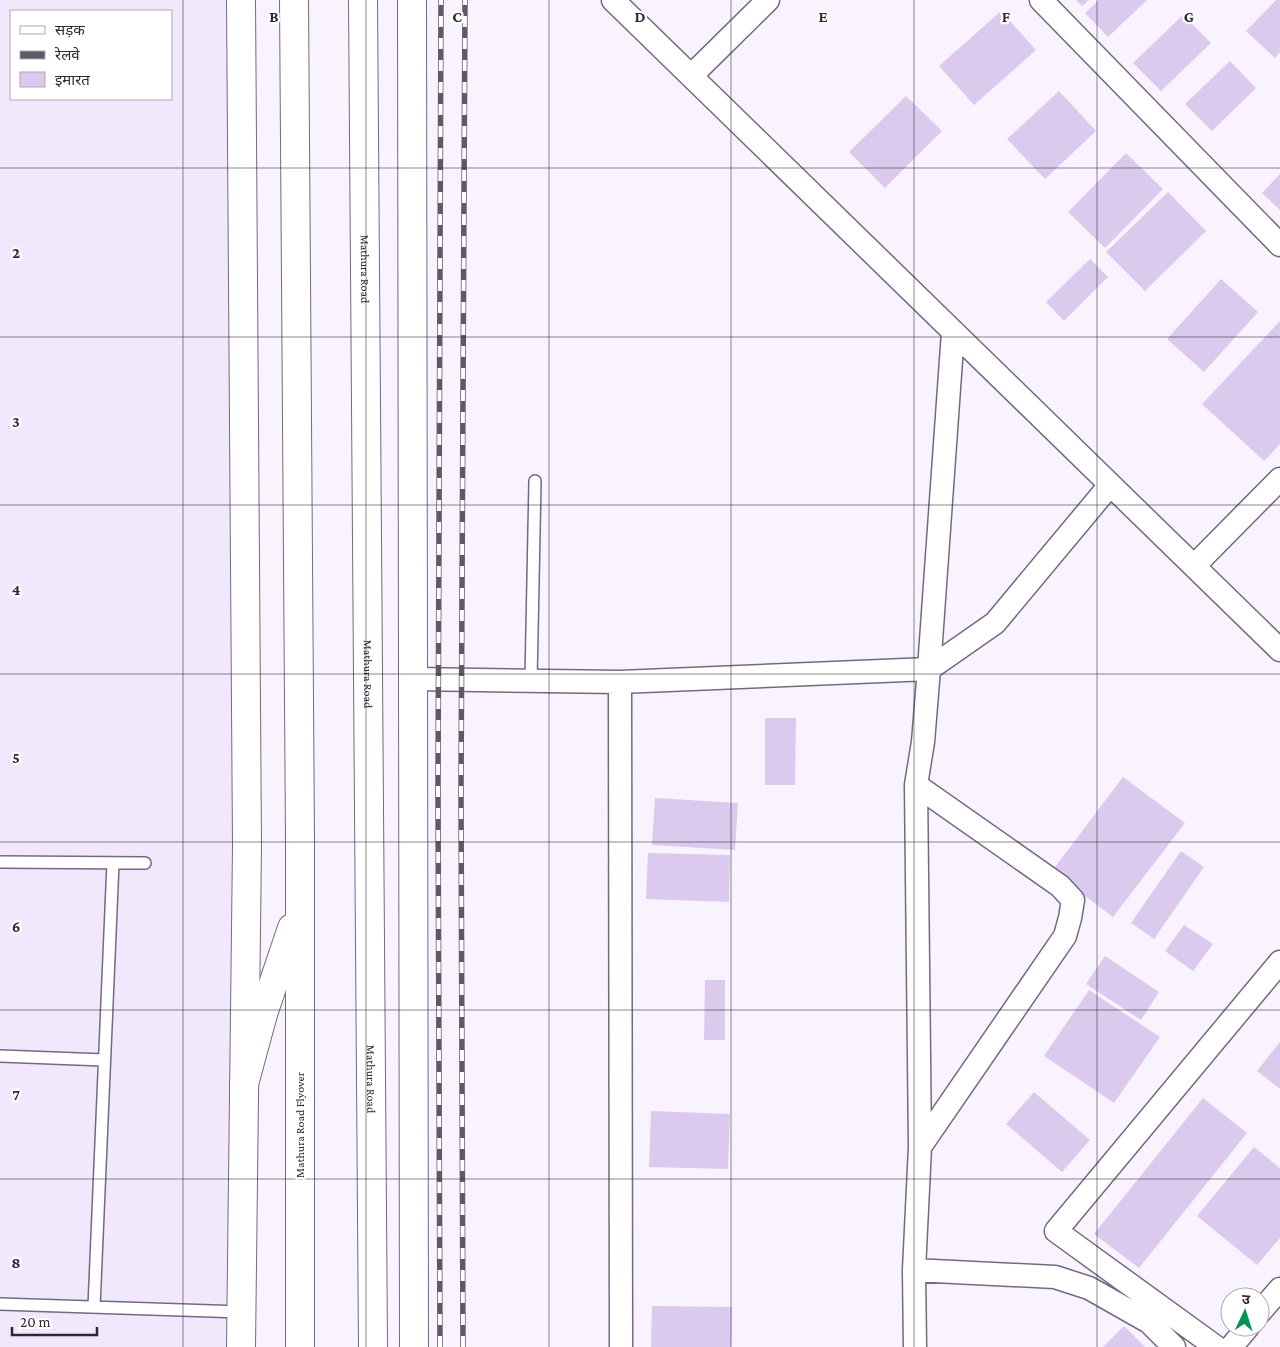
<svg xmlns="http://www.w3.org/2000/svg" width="1280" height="1347" viewBox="0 0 1280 1347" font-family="'Crimson Pro','Noto Sans Devanagari',serif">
<rect width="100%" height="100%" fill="#f8f3fe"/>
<!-- built -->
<path fill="#f2e8fd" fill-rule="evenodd" d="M0,0H247L250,1347H0ZM11,11H171V99H11Z"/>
<!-- building -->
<path fill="#dbcaed" d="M1076,0H1089L1082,6Z
M1099,0H1147L1108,37L1085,13Z
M1276,0H1280V52L1275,58L1246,31Z
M1001,11L1036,50L974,105L939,66Z
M1183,15L1211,43L1161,91L1133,63Z
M1230,61L1256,88L1212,131L1185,104Z
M1059,91L1096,131L1045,179L1007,139Z
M906,96L942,131L885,188L849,152Z
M1126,153L1163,189L1105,248L1068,212Z
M1280,174V210L1262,193Z
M1168,192L1206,231L1145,291L1106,252Z
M1090,259L1108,277L1064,321L1046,302Z
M1221,279L1258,312L1204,372L1167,339Z
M1280,321V444L1264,461L1202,404Z
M765,718H796L795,785H765Z
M1123,777L1185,823L1113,917L1052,871Z
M655,798L738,803L735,850L652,845Z
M1181,851L1204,867L1154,939L1131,923Z
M648,853L730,855L729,902L646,899Z
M1184,925L1213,944L1193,971L1165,951Z
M1105,956L1159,992L1141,1020L1086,984Z
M705,980H725V1040H704Z
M1089,990L1160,1037L1114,1103L1044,1056Z
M1280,1042V1089L1257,1071Z
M1034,1092L1090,1140L1062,1172L1006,1124Z
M1203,1098L1247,1133L1139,1268L1094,1234Z
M651,1111L730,1114L728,1169L649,1167Z
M1254,1147L1280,1168V1238L1257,1265L1197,1216Z
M652,1306L732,1307L731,1347H651Z
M1124,1326L1145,1347H1103Z"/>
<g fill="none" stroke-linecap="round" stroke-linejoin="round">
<!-- lane casing -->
<g stroke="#756982" stroke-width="14">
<path id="lane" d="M531,681L535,481
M0,862L145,863
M0,1056L104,1060
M0,1304L242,1312
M94,1307L113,863"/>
</g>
<!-- street casing -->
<g stroke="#756982" stroke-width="25">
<path id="street" d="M613,0L1280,650
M1041,0L1280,245
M691,76L768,0
M1194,566L1280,479
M413,679L620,682L929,669L995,623L1110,485
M620,682L621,1347
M916,785L1060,886L1073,900L1070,918L1065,936L920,1147
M914,1270L1055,1277L1089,1288L1149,1322L1174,1347
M1260,1312L1280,1289
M915,1347L914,1270L920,1147L916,785L923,742L929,669L953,332
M1216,1347L1056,1231L1280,962
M1231,1347L1248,1327"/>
</g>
<!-- secondary casing -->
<g stroke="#756982" stroke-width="30">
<path id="secondary" d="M241,0L247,846L241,1347
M412,0L414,1347"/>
</g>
<!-- highway casing -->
<g stroke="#756982" stroke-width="30">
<g id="highway">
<path d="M294,0L300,841V1347"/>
<path id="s1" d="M363,0L373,1347"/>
<path d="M244,1084L263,1014L292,928"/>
</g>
</g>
<!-- lane -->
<use href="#lane" stroke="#fff" stroke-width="11"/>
<!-- street -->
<use href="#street" stroke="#fff" stroke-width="22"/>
<!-- secondary -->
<use href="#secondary" stroke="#fff" stroke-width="28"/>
<!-- highway -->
<use href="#highway" stroke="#fff" stroke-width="28"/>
<!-- rail casing -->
<g stroke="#5e5964" stroke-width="5.5">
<path id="rail" d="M440,1347L438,790L441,0
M463,1347L461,790L465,0"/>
</g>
<!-- rail -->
<use href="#rail" stroke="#fff" stroke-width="4" stroke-dasharray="11" stroke-linecap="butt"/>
</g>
<!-- grid -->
<path fill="none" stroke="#2d2832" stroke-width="1" stroke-opacity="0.55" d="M183,0V1347M366,0V1347M549,0V1347M731,0V1347M914,0V1347M1097,0V1347M0,168H1280M0,337H1280M0,505H1280M0,674H1280M0,842H1280M0,1010H1280M0,1179H1280"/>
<g text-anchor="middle" stroke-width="4.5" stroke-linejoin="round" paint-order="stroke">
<!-- street labels -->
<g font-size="12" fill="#2d2832" stroke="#fff">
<text dy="4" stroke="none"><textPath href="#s1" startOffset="269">Mathura Road</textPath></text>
<text dy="4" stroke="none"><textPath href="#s1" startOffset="674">Mathura Road</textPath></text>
<text dy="4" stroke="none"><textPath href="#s1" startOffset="1079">Mathura Road</textPath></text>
<text transform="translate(300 1125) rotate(-90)" y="4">Mathura Road Flyover</text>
</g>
</g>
<g font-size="16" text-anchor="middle" font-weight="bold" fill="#2d2832" stroke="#fff" stroke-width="4.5" stroke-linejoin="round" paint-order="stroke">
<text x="274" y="22">B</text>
<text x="457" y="22">C</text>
<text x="640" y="22">D</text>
<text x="823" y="22">E</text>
<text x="1006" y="22">F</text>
<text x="1189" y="22">G</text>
<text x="16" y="258">2</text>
<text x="16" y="427">3</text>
<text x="16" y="595">4</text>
<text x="16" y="763">5</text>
<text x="16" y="932">6</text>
<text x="16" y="1100">7</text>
<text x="16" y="1268">8</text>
</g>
<!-- legend -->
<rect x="10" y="10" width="162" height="90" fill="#ffffff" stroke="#aba9ad"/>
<rect x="20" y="26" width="25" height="8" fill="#ffffff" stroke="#aba9ad"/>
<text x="55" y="35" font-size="15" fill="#2d2832">सड़क</text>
<rect x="20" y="51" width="25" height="8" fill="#5e5964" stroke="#aba9ad"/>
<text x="55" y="60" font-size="15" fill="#2d2832">रेलवे</text>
<rect x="20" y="72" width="25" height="15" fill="#dbcaed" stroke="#aba9ad"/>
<text x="55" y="85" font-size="15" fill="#2d2832">इमारत</text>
<!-- north arrow -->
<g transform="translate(1245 1312) rotate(4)"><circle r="24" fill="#ffffff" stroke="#aba9ad"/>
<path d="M0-4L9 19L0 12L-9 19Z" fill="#029454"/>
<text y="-8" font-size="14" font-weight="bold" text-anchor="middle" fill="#2d2832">उ</text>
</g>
<!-- scale -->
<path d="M12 1327v8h85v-8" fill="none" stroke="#2d2832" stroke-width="2.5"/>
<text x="20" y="1327" font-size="15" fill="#2d2832" stroke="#ffffff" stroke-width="4" paint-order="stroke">20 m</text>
</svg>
